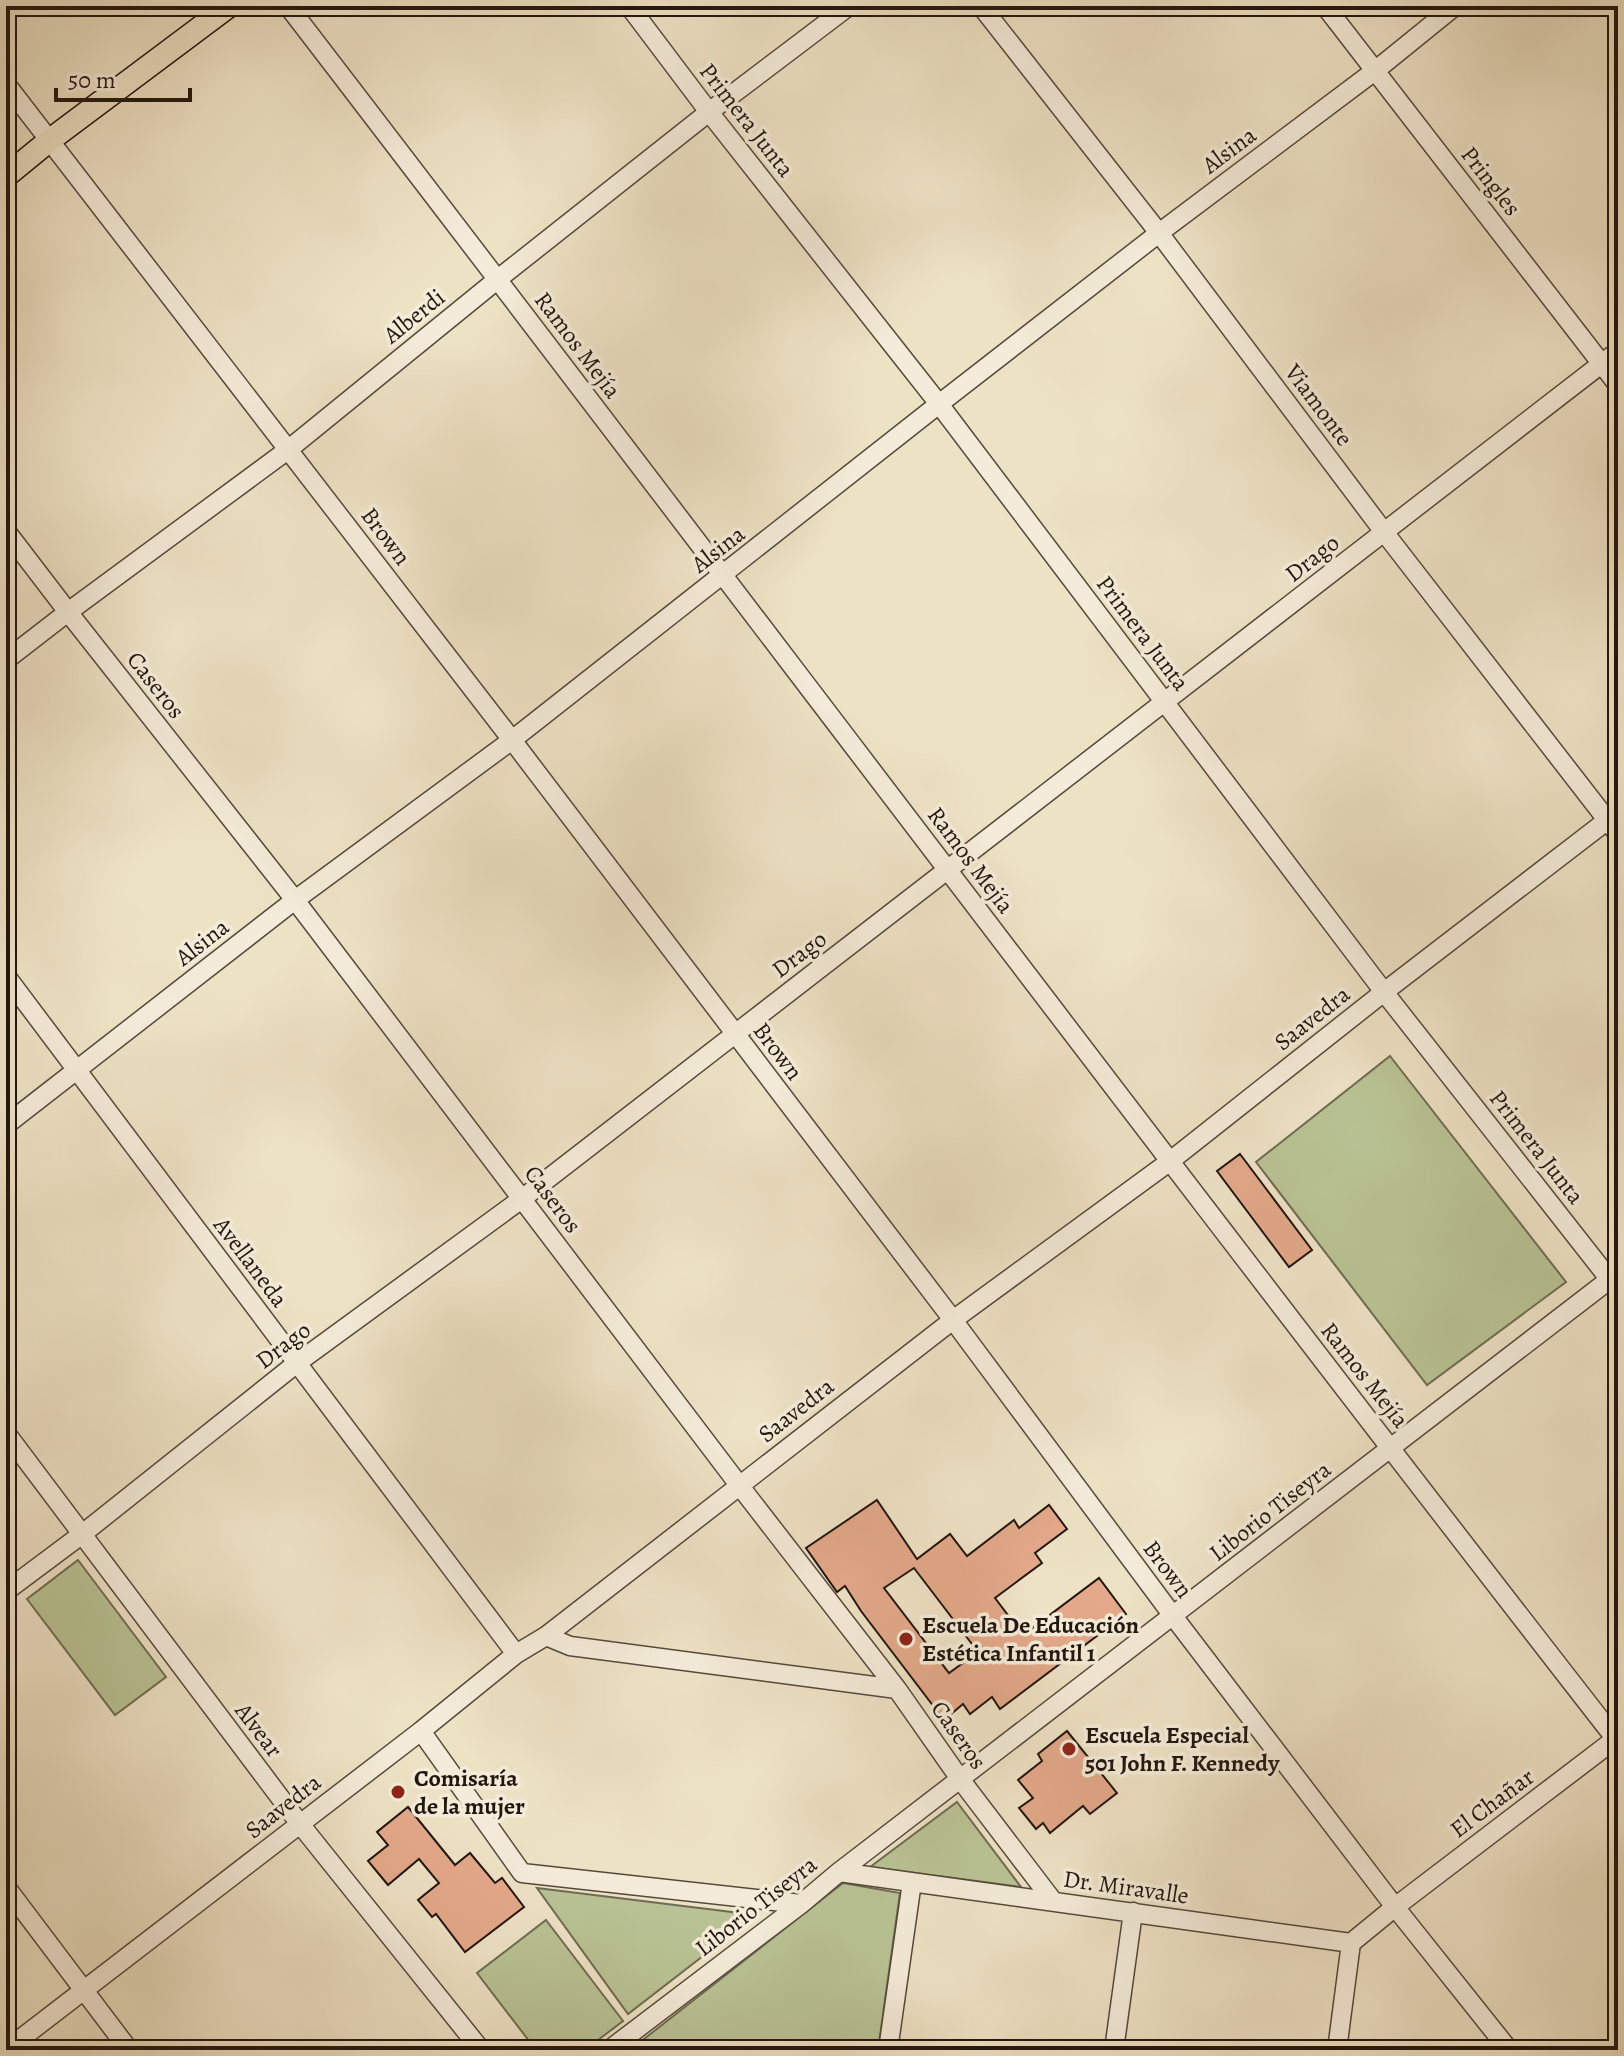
<svg xmlns="http://www.w3.org/2000/svg" width="1624" height="2056" viewBox="0 0 1624 2056" font-family="Alegreya,serif">
<rect width="100%" height="100%" fill="#eee2c5"/>
<filter id="stains"><feTurbulence type="fractalNoise" baseFrequency=".0025" numOctaves="4"/><feColorMatrix values="0 0 0 0 .2 0 0 0 0 .09 0 0 0 0 .02 0 0 0 .5 -.17"/></filter>
<radialGradient id="worn" r=".72"><stop offset=".6" stop-color="#630" stop-opacity="0"/><stop offset="1" stop-color="#630" stop-opacity=".3"/></radialGradient>
<!-- green -->
<path fill="#b9c395" stroke="#6e6c52" stroke-width="2" d="M1390,1056L1566,1282L1427,1385L1256,1162Z
M78,1560L166,1677L115,1715L27,1599Z
M957,1802L1021,1887L870,1867Z
M843,1883L900,1893L878,2050H630Z
M537,1888L756,1915L628,2014Z
M546,1920L623,2021L585,2050H536L477,1973Z"/>
<!-- building -->
<path fill="#e3a98a" stroke="#22160e" stroke-width="2" fill-rule="evenodd" d="M1240,1154L1312,1250L1289,1267L1217,1171Z
M877,1500L917,1559L950,1534L967,1556L1014,1520L1019,1528L1049,1505L1067,1529L1035,1553L1042,1563L995,1598L1023,1635L1099,1578L1126,1614L1000,1709L992,1697L970,1714L963,1704L944,1720L861,1611L845,1586L837,1592L806,1548ZM914,1568L978,1652L949,1673L884,1588Z
M1067,1731L1117,1793L1090,1814L1083,1806L1050,1833L1043,1823L1036,1829L1019,1808L1033,1798L1018,1780L1042,1761L1038,1754Z
M408,1807L455,1865L470,1853L495,1883L502,1878L524,1907L465,1952L436,1914L432,1917L418,1900L439,1883L419,1859L388,1885L368,1861L388,1845L377,1832Z"/>
<g fill="none" stroke-linecap="round" stroke-linejoin="round">
<!-- minor casing -->
<g stroke="#55493c" stroke-width="21">
<path id="minor" d="M288,6C732,584 1170,1167 1618,1742
M629,6L709,112L939,404L1384,992L1618,1290
M981,6L1159,233L1384,532L1618,834
M1325,6L1618,385
M6,84L512,740L953,1320L1173,1616L1395,1907L1509,2050
M6,531L68,612L295,900L739,1485L897,1689L960,1779L1053,1901
M6,660L68,612L289,449L498,279L709,112L849,6
M6,976L516,1654
M6,1125L295,900L512,740L939,404L1159,233L1376,70L1455,6
M6,1433L300,1824L481,2050
M6,1591L81,1535L297,1363L523,1198L1618,351
M546,1636L570,1646L897,1689
M421,1731L522,1873L801,1904
M839,1872L1351,1943L1395,1907L1618,1737
M6,1887L129,2050
M6,2050L421,1731L516,1654L546,1636L953,1320L1169,1162L1384,992L1618,812
M609,2050L801,1904L839,1872L1618,1273
M888,2050L912,1882
M1114,2050L1133,1912
M1337,2050L1351,1943"/>
</g>
<!-- major casing -->
<g stroke="#22160e" stroke-width="25">
<path id="major" d="M6,176L50,140L229,6"/>
</g>
<!-- minor -->
<use href="#minor" stroke="#f4ecd9" stroke-width="18"/>
<!-- major -->
<use href="#major" stroke="#eee2c5" stroke-width="22"/>
</g>
<!-- markers -->
<g fill="#8f2418" stroke="#f4ecd9" stroke-width="3">
<circle cx="906" cy="1639" r="8"/>
<circle cx="1069" cy="1749" r="8"/>
<circle cx="398" cy="1792" r="8"/>
</g>
<g text-anchor="middle" stroke-width="7" stroke-linejoin="round" paint-order="stroke">
<!-- street labels -->
<g font-size="24" fill="#22160e" stroke="#f4ecd9">
<text transform="translate(747 120) rotate(52)" y="8">Primera Junta</text>
<text transform="translate(1229 150) rotate(-37)" y="8">Alsina</text>
<text transform="translate(1491 181) rotate(52)" y="8">Pringles</text>
<text transform="translate(414 316) rotate(-39)" y="8">Alberdi</text>
<text transform="translate(578 345) rotate(53)" y="8">Ramos Mejía</text>
<text transform="translate(1319 405) rotate(53)" y="8">Viamonte</text>
<text transform="translate(386 536) rotate(53)" y="8">Brown</text>
<text transform="translate(718 549) rotate(-38)" y="8">Alsina</text>
<text transform="translate(1312 558) rotate(-38)" y="8">Drago</text>
<text transform="translate(1143 633) rotate(53)" y="8">Primera Junta</text>
<text transform="translate(156 685) rotate(52)" y="8">Caseros</text>
<text transform="translate(971 860) rotate(53)" y="8">Ramos Mejía</text>
<text transform="translate(202 942) rotate(-38)" y="8">Alsina</text>
<text transform="translate(799 954) rotate(-37)" y="8">Drago</text>
<text transform="translate(1312 1018) rotate(-38)" y="8">Saavedra</text>
<text transform="translate(778 1051) rotate(53)" y="8">Brown</text>
<text transform="translate(1537 1147) rotate(52)" y="8">Primera Junta</text>
<text transform="translate(553 1199) rotate(53)" y="8">Caseros</text>
<text transform="translate(251 1262) rotate(53)" y="8">Avellaneda</text>
<text transform="translate(283 1345) rotate(-37)" y="8">Drago</text>
<text transform="translate(1365 1375) rotate(52)" y="8">Ramos Mejía</text>
<text transform="translate(796 1410) rotate(-38)" y="8">Saavedra</text>
<text transform="translate(1270 1511) rotate(-38)" y="8">Liborio Tiseyra</text>
<text transform="translate(1168 1569) rotate(53)" y="8">Brown</text>
<text transform="translate(259 1730) rotate(53)" y="8">Alvear</text>
<text transform="translate(959 1735) rotate(55)" y="8">Caseros</text>
<text transform="translate(1492 1803) rotate(-37)" y="8">El Chañar</text>
<text transform="translate(283 1806) rotate(-38)" y="8">Saavedra</text>
<text transform="translate(1126 1887) rotate(8)" y="8">Dr. Miravalle</text>
<text transform="translate(756 1906) rotate(-38)" y="8">Liborio Tiseyra</text>
</g>
<!-- poi labels -->
<g font-size="24" font-weight="bold" fill="#22160e" stroke="#f4ecd9" text-anchor="start">
<text x="922" y="1633">Escuela De Educación<tspan x="922" dy="28">Estética Infantil 1</tspan></text>
<text x="1085" y="1743">Escuela Especial<tspan x="1085" dy="28">501 John F. Kennedy</tspan></text>
<text x="414" y="1786">Comisaría<tspan x="414" dy="28">de la mujer</tspan></text>
</g>
</g>
<!-- margin -->
<rect width="1624" height="2056" fill="none" stroke="#eee2c5" stroke-width="32"/>
<rect x="8" y="8" width="1608" height="2040" fill="none" stroke="#22160e" stroke-width="4"/>
<rect x="16" y="16" width="1592" height="2024" fill="none" stroke="#22160e" stroke-width="2"/>
<!-- scale -->
<path d="M56 88v12h134v-12" fill="none" stroke="#22160e" stroke-width="4"/>
<text x="68" y="88" font-size="24" fill="#22160e" stroke="#f4ecd9" stroke-width="6" paint-order="stroke">50 m</text>
<rect width="100%" height="100%" filter="url(#stains)"/>
<rect width="100%" height="100%" fill="url(#worn)"/>
</svg>
